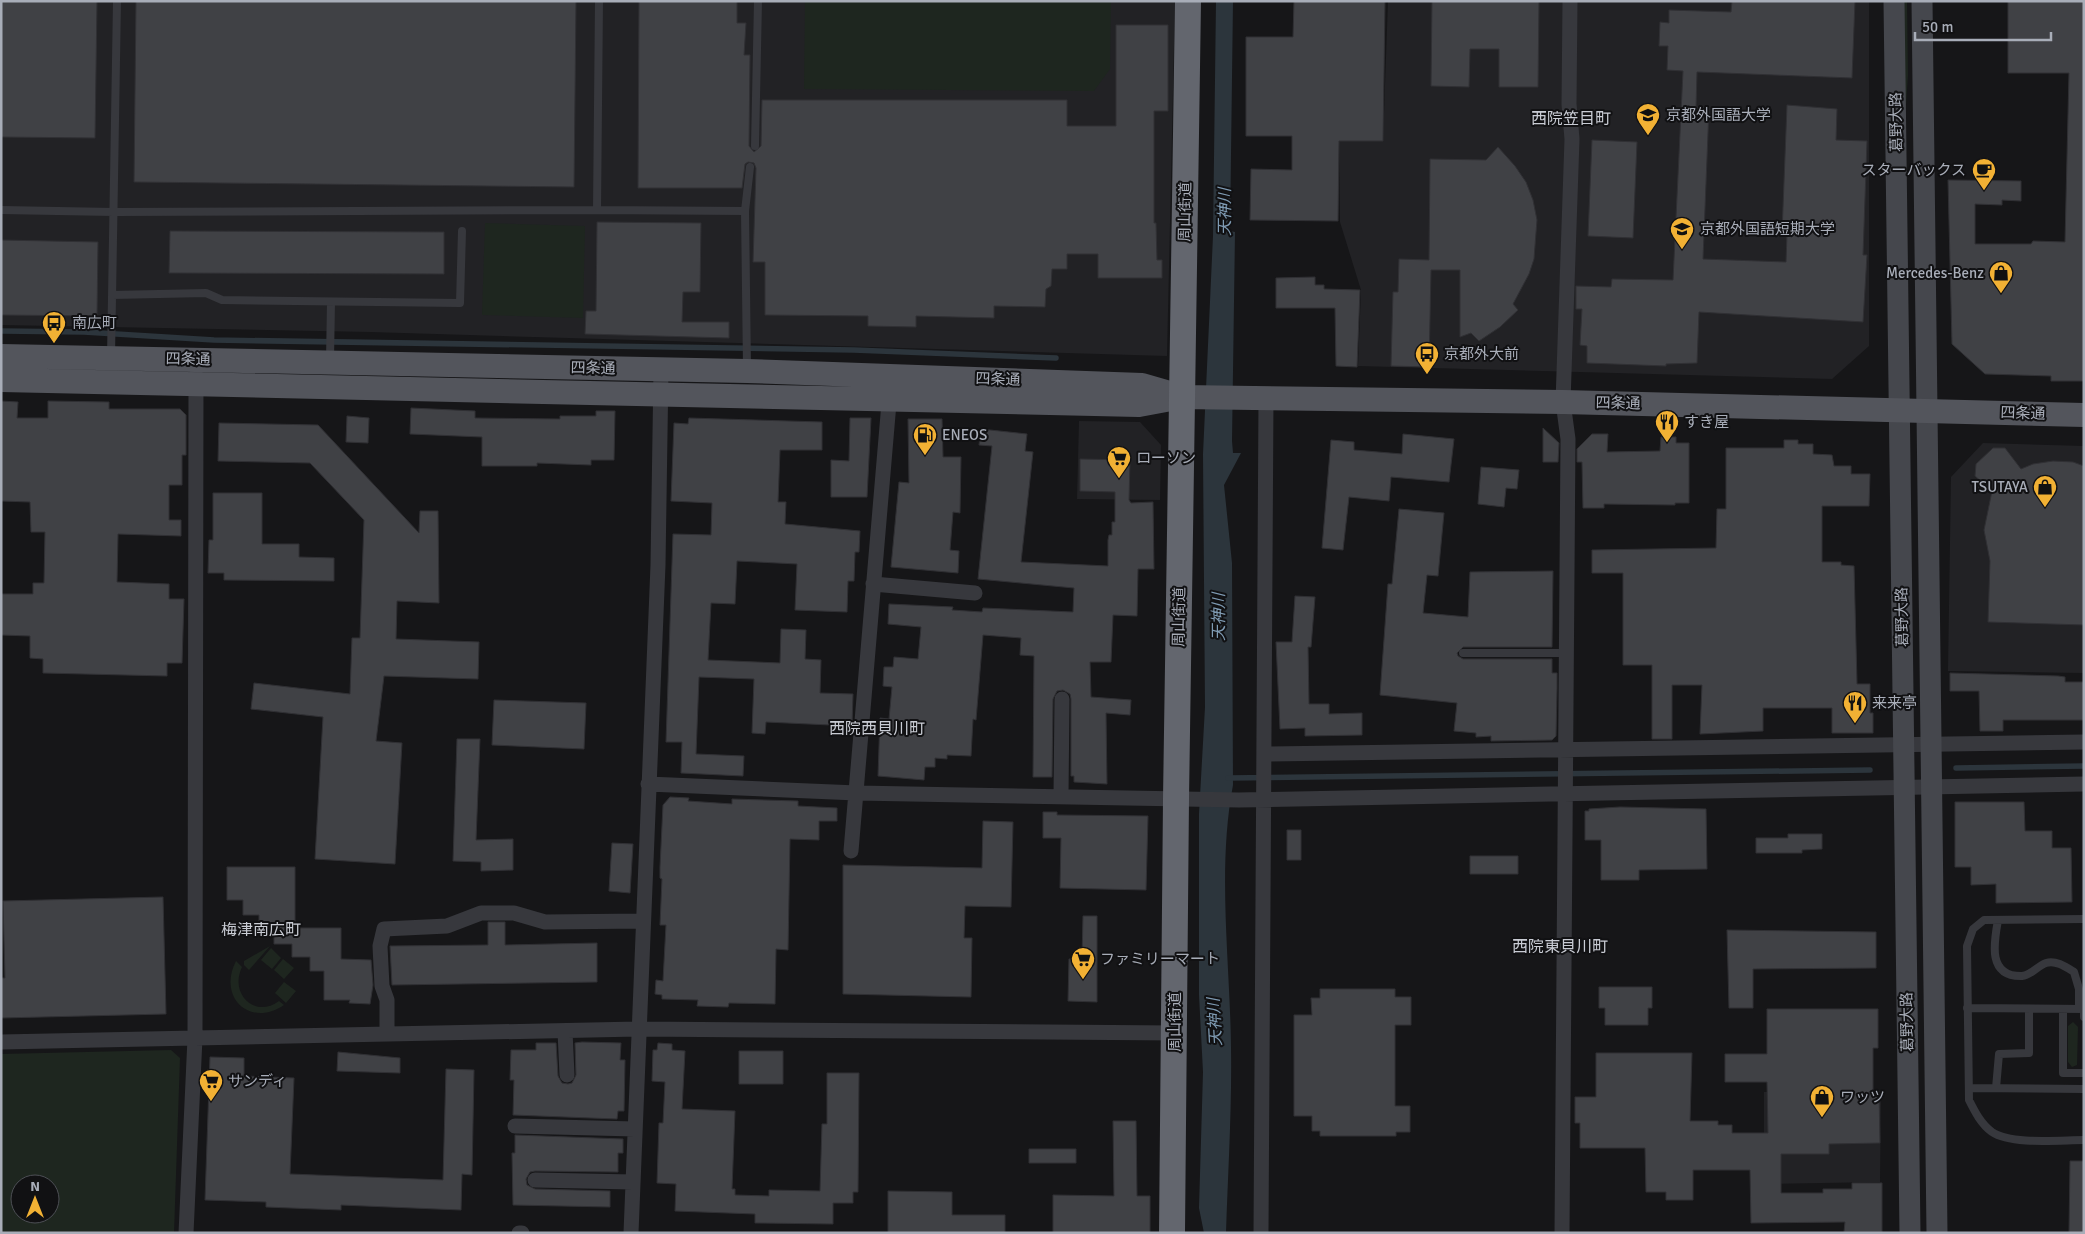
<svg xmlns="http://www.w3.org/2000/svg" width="2085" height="1234" viewBox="0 0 2085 1234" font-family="Signika,'Noto Sans JP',sans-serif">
<rect width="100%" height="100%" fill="#161618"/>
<!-- built -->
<path fill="#222225" d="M1,1H1175L1167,356L370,332L1,325Z
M1388,1H1869V346L1832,379L1358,366L1361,290L1340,222L1339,141H1383Z
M1079,421L1140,422L1161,445L1160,500L1077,499Z
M1983,443L2084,446V673L1948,671L1951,477Z
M1881,1091L1880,1182L1764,1184V1092Z"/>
<!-- green -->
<path fill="#1e261f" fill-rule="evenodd" d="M805,1H1111L1110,69L1094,91L804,89Z
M1900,1H1907L1908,75L1900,193Z
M485,223L585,226L583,318L482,315Z
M270,946L249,970L244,965V961Z
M271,948L281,958L272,969L261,960Z
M283,959L294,968L284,979L274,970Z
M236,961L242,967C229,994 255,1019 279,1001L284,1005C251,1028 217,998 236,961Z
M284,982L296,991L286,1003L275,993Z
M2073,1022L2078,1027L2077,1065L2072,1067L2068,1062V1026Z
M171,1050L180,1058L174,1233H1V1054ZM20,1184H50V1214H20Z"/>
<!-- water -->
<path fill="#2c353c" d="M1216,1H1233L1230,231L1235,232L1232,441L1233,453H1241L1224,485L1232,563L1233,785C1217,870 1230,961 1231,1047C1232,1109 1228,1171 1226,1233H1204L1199,1208L1203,1072L1199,995V814L1205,707L1203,454L1213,236Z"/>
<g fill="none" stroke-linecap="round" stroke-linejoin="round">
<!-- stream -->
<path stroke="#2c353c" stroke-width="5.5" d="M1,331L84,332L214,340L854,350L1056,358
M1956,768L2084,766
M1228,778L1870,770"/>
</g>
<!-- building -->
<path fill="#404145" stroke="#303034" d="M1,1H97L95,138L1,137Z
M136,1H576L574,187L134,182Z
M639,1H737V23H746L744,55H750L749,146L754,152L761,146L762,100H1067V126H1116V25H1168V111H1154V223H1156L1157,260H1162V278H1098V254H1067V269H1052L1051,286L1046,289L1045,307L994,306V318L916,316V327L868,326V316L765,315V262H753L756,168L754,163L748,162L745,164L742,188H638Z
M1294,1H1385L1383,141H1339L1338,221L1250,220L1251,169L1292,170V136H1246V37H1293Z
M1432,1H1539L1538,87H1499V49H1470L1469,87L1431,86Z
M1732,1H1855L1852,78L1697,72L1696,107L1709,108L1703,259L1786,262L1787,233H1782L1787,105L1837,109L1836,140L1867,141L1863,255H1867L1863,322L1699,312L1697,363L1666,364V366L1587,363V346L1580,345L1582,309H1576V286L1611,287L1612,279L1673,280L1683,71L1667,70L1668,46H1659L1660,22L1669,23V10L1731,12Z
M2008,1H2084V381H2051V376L1985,374L1952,344L1948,180L2021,181V201L2002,200V205L1975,204V244H2031L2033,241L2065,242L2069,73H2008Z
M1592,140L1637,142L1633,238L1588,236Z
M1498,147L1515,166L1526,182L1533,200L1537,220L1534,259L1529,274L1513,304L1518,310L1500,327L1479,341L1471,333L1460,337V270H1431L1429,367L1391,366L1393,292H1398L1399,259L1429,260L1430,159L1486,160Z
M597,222L701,223L700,292H683L682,322H729V338L585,334L586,311H596Z
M170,231L444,232V274L169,273Z
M1,240L98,242L97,316L1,315Z
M1315,277V285H1324V289L1360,290L1357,367L1336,366L1335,308H1276V278Z
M1,401L18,402L17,418H48V401L109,402V409H180L186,415V455H182V485H169V520H181V536L118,534L117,582L169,584V599H184L182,663H167V676L43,673V659L30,658V636L1,635V594H33V583H44L45,532H31L30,502L1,501Z
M411,408L475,411V418L560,419V416H596V411H615L614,460H591V465L537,463V466H482V437L410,434Z
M347,416L369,418L368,443L346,442Z
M689,418L822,422V450H780L778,502H786L785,524L860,531L859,552H855L854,581H848L847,612L795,610L797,564L737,561L735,604L711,603L708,660L780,663L781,629L806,630L805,659L821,660L820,693L853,694L852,726L766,722L765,734L752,733L754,679L699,677L696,754L744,756L743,776L681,773L682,742H666L673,534L711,535L712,503L671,501L674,423L688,424Z
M850,418H871L867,497H831V460L849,461Z
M908,419H942L943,457H961L960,513L953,512L950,550L959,551L958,573L891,567L899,482L909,483Z
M219,423L318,425L419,533L420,511H438L439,603L397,601L396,639L479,642L478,679L384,676L376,741L402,743L395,864L315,859L323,717L251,709L254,683L350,694L352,638H360L364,520L310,463L218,461Z
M1543,428L1559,443L1558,462H1543Z
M981,429L1027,434L1025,451L1033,452L1021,562L1108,566V540L1109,535H1112V522H1115V492L1080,491V459L1130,460L1129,500L1131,503L1153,502L1154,569H1138L1137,616L1113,615L1111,662H1090L1091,697L1131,700L1130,715L1106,713L1107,784L1074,782V776H1071V699L1070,694L1063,690L1057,691L1053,699L1052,777H1033L1034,656L1020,655L1021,638L983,635L976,720L973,719L971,756L947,755V759L935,758V767H925L924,780L878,776L880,718L889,719L892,687L883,686L884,667H893L894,657L918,659L921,627L888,624L889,604L953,607L952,610L982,612L983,608L1073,612L1074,588L978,579L992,446L979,445Z
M1403,434L1454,439L1449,482L1391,477L1389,501L1349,497L1343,550L1322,548L1331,440L1354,442V450L1402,454Z
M1592,434H1608L1607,452L1660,451L1661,437H1676V443H1689V503H1675V505L1604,504V508H1583L1582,462H1577V449Z
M1784,440H1798V444H1813V454L1832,455L1834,466H1851V474H1870L1869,506H1822V562H1841V565L1854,566L1857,684H1870V713H1873V733H1832V708H1763V731L1700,734L1702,685H1672V739H1652V665H1623V573H1592V550L1716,548L1717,509H1726V448H1784Z
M1993,448H2005L2021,469L2033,464L2053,461L2073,462L2084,466V625L1988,622L1990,561L1984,530L1992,491L1975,476L1976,464Z
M1481,467L1519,470L1517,489L1506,488L1504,507L1478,504Z
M213,493H262V544H299V557L334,558V581L224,580V573H208L209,540H213Z
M1399,509L1444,513L1438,576L1427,575L1423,613L1468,617L1470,572L1553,571L1552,647H1463L1457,653L1458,656L1463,659H1552V673H1557V689L1556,736L1552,740L1491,741V736L1476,737V733L1454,731L1457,703L1380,695L1388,584H1392Z
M1295,596L1315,597L1311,647H1308L1309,704H1329V714L1362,713V735L1305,736V728L1280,729L1276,642H1292Z
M1950,673L2058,676L2065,677V682H2084V720H2003V731H1980L1979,691H1950Z
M494,700L586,703L584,749L492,745Z
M457,739H480L476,840L513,839V870L481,871V862L453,861Z
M670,797L689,798L688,801L732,804V799L798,801V806L837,808V821H819V840L790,839L788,950L776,949L775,1004L729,1003L728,1007L697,1006L698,1000L662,999V995L655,994L656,980L663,981L666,925H660L662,879L660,878V867L663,805Z
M1955,802H2024L2025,831H2052V848H2071L2072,902L1996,903V884L1971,885V867H1955Z
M1620,807L1706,809L1707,869L1639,870V880H1601V840H1585V811H1589V809Z
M1043,812H1057V815L1148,816L1146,890L1060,888L1061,838H1043Z
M983,821L1013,822L1011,907L965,906L964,938H972L971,997L843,994V865L982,868Z
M1287,830H1301V860H1287Z
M1788,834H1822V849L1802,850V853H1756V838H1788Z
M612,843L633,844L630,893L609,891Z
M1470,856H1518V874H1470Z
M227,867H295V928H341V959L371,960L373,985L370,1004L349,1003L350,1000H324V971H310V957H292V944H274V930H259V915H243V900H227Z
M163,897L166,1014L1,1018V978H5L3,901Z
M1083,916H1097V1002L1068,1001L1069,959H1082Z
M488,922H505V945L597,943V982L392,985L390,946L488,945Z
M1727,930L1876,932V968L1753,969V1008H1729Z
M1599,987H1652V1008H1648V1025H1605V1008H1599Z
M1320,989H1395V997H1411V1025H1395V1106H1410V1132H1396V1136H1320V1131H1312V1116H1294V1015H1312L1311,998H1320Z
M1767,1009H1878V1048H1873V1092H1879L1880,1143L1829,1144V1154H1781V1193H1823V1189H1852V1183H1882V1232H1844L1845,1222L1751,1223L1750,1170H1693V1200H1666V1192H1646L1645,1148H1580V1123H1575V1097H1596V1053H1692L1690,1121H1718V1125H1732V1133H1768L1767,1082H1725V1054H1767Z
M582,1042L621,1043L620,1060H625L624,1111H618L617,1119L513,1115L514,1080H510L511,1050H536V1043H556L558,1076L562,1083L568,1084L572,1083L576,1075L575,1043Z
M658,1043L672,1044V1050L685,1051L682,1109L735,1111L732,1189H735V1195L769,1196V1190L820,1191L822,1124H827V1073H859L858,1192H853V1203H833V1224L755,1223V1214L675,1211L676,1184L657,1183L659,1123H663L665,1082L652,1081L653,1050H657Z
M739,1051H783V1084H739Z
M338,1052L400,1058V1073L337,1071Z
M210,1057L244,1058V1076L294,1078L290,1174L443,1180L446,1069L474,1070L472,1175L462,1174L461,1210L341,1205V1210L266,1207V1202L205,1200Z
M1113,1121H1136L1137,1196H1150V1233H1053V1195L1114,1196Z
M515,1135L623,1139V1153H618V1172L535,1171L530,1172L526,1179L527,1185L535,1189L610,1191V1207L513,1205L512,1153H515Z
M1029,1149H1076V1163H1029Z
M2070,1161H2084V1233H2069Z
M888,1191L952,1192V1215H1005V1233H888Z"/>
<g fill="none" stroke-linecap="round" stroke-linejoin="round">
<!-- lane -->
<path stroke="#37383d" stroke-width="8" d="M755,146L758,1
M1,210L114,212L597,210L599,1
M597,210L745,211L747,368
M745,211L750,167
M112,295L206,293L222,300L460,303L462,231
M111,357L117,1
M330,360L331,302
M1463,653H1567
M2084,919L1984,920L1973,929L1967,946L1969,1100C1975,1112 1981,1124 1992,1132C2011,1145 2060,1140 2084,1140
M1998,920C1994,942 1987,977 2022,976C2032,975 2037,966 2046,963C2056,960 2066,967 2074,972L2079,989V1009
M1967,1008L2084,1009V1017
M2063,1009V1073H2084
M1969,1088L2084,1089
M1996,1088L1999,1054L2029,1053V1009"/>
<!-- street -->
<path stroke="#37383d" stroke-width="15" d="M873,584L975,593
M1264,754L2084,742
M648,784L857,793L1239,800L2084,784
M1061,796L1062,699
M851,851L890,391
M565,1031L567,1075
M387,1034V1000L382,986L380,946L384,929L447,926L481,913H514L545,922L643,921
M1,1042L638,1029L1175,1033
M515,1126L635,1129
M535,1180L633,1182
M186,1233L195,1038L196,376
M519,1233H522
M631,1233L658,565L661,369
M1261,1233L1266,398
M1562,1233L1568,439L1563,402L1572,139L1569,104L1570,1"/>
<!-- secondary -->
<path stroke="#45474d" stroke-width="21" d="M1894,1L1910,1233
M1922,1L1937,1233"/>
<!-- primary -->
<path stroke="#53555c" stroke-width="24" d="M1,356L747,371L1142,385L1180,396
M1,380L1139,405L1182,397L1563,402L2084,415"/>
<!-- highway -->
<path stroke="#63666e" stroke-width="26" d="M1172,1233L1176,799L1188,1"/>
</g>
<!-- icons -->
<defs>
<g id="university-pin" transform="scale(1.25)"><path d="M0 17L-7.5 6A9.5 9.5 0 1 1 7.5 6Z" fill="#f2b134" stroke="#111113"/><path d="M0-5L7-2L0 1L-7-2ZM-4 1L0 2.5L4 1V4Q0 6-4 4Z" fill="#111"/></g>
<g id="cafe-pin" transform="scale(1.25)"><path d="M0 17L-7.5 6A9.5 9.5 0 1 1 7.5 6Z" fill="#f2b134" stroke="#111113"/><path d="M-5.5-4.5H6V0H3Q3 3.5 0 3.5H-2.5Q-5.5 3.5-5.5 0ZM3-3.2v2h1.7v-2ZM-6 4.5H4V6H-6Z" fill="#111"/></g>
<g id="shop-pin" transform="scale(1.25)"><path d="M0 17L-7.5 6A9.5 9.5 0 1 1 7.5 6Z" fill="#f2b134" stroke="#111113"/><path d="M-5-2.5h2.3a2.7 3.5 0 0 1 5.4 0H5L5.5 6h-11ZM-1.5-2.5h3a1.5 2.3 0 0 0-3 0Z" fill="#111"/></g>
<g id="bus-pin" transform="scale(1.25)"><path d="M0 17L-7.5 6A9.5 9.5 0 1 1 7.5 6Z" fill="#f2b134" stroke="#111113"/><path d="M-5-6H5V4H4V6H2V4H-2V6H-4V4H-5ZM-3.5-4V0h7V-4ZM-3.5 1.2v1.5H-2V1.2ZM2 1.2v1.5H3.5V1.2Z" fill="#111"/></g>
<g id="restaurant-pin" transform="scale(1.25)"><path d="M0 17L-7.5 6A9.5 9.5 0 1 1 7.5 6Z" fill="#f2b134" stroke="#111113"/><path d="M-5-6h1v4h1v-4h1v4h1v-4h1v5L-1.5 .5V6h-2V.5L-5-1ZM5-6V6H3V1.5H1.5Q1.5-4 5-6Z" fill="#111"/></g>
<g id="fuel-pin" transform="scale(1.25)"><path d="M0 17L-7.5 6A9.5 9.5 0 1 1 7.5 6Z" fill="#f2b134" stroke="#111113"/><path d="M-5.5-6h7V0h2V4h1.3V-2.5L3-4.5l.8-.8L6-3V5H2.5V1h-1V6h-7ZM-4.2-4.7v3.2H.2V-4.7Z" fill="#111"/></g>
<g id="supermarket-pin" transform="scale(1.25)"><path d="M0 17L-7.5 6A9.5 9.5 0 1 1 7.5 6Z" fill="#f2b134" stroke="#111113"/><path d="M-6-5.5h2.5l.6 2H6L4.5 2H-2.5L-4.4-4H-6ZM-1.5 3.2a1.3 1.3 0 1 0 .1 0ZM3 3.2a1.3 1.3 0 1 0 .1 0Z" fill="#111"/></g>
</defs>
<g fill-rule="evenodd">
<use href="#university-pin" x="1648" y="115"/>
<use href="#cafe-pin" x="1984" y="170"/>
<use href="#university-pin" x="1682" y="229"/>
<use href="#shop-pin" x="2001" y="273"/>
<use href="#bus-pin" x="54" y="323"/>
<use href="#bus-pin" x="1427" y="354"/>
<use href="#restaurant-pin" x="1667" y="422"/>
<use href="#fuel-pin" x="925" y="435"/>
<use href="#supermarket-pin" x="1119" y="458"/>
<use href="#shop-pin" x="2045" y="487"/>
<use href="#restaurant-pin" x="1855" y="703"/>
<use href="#supermarket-pin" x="1083" y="959"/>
<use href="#supermarket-pin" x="211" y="1081"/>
<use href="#shop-pin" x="1822" y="1097"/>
</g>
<g text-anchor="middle" stroke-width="4" stroke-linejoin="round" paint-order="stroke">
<!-- poi labels -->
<g font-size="15" fill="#a8adb8" stroke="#111113" text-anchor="start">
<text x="1666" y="120">京都外国語大学</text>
<text x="1966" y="175" text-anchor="end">スターバックス</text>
<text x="1700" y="234">京都外国語短期大学</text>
<text x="1984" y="278" text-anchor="end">Mercedes-Benz</text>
<text x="72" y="328">南広町</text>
<text x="1444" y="359">京都外大前</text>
<text x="1684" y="427">すき屋</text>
<text x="942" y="440">ENEOS</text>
<text x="1136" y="463">ローソン</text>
<text x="2028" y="492" text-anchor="end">TSUTAYA</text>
<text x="1872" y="708">来来亭</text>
<text x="1100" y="964">ファミリーマート</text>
<text x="228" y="1086">サンディ</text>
<text x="1840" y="1102">ワッツ</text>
</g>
<!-- street labels -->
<g font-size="15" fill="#a8adb8" stroke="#111113">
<text transform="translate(1896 122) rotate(-91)" y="5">葛野大路</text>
<text transform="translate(1185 212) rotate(-89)" y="5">周山街道</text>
<text transform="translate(188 359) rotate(1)" y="5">四条通</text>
<text transform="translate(593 368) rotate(1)" y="5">四条通</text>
<text transform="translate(998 379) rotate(2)" y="5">四条通</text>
<text transform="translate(1618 403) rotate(1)" y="5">四条通</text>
<text transform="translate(2023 413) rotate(2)" y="5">四条通</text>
<text transform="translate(1179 617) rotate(-89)" y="5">周山街道</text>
<text transform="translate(1902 617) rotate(-91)" y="5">葛野大路</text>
<text transform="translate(1175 1022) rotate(-90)" y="5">周山街道</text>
<text transform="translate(1907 1022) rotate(-91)" y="5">葛野大路</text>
</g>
<!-- neighbourhood labels -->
<g font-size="16" fill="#c9ccd4" stroke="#111113">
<text x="1571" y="124">西院笠目町</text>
<text x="877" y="734">西院西貝川町</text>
<text x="261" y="935">梅津南広町</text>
<text x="1560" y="952">西院東貝川町</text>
</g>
<!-- water labels -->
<g font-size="16" font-style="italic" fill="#7f9bb3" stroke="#111113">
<text transform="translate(1224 212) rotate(-90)" y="6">天神川</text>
<text transform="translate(1218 617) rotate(-90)" y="6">天神川</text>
<text transform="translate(1214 1022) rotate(-93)" y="6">天神川</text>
</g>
</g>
<!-- border -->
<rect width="2085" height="1234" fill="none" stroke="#a8adb8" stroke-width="5"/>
<!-- north arrow -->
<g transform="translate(35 1199)"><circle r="24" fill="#111113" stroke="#4d4f55"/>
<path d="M0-4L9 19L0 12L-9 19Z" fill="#f2b134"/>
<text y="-8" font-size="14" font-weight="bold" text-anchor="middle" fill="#a8adb8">N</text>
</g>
<!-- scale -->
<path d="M1915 32v8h136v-8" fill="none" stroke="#a8adb8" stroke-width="2.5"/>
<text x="1922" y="32" font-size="15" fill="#a8adb8" stroke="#111113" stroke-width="4" paint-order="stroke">50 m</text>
</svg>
